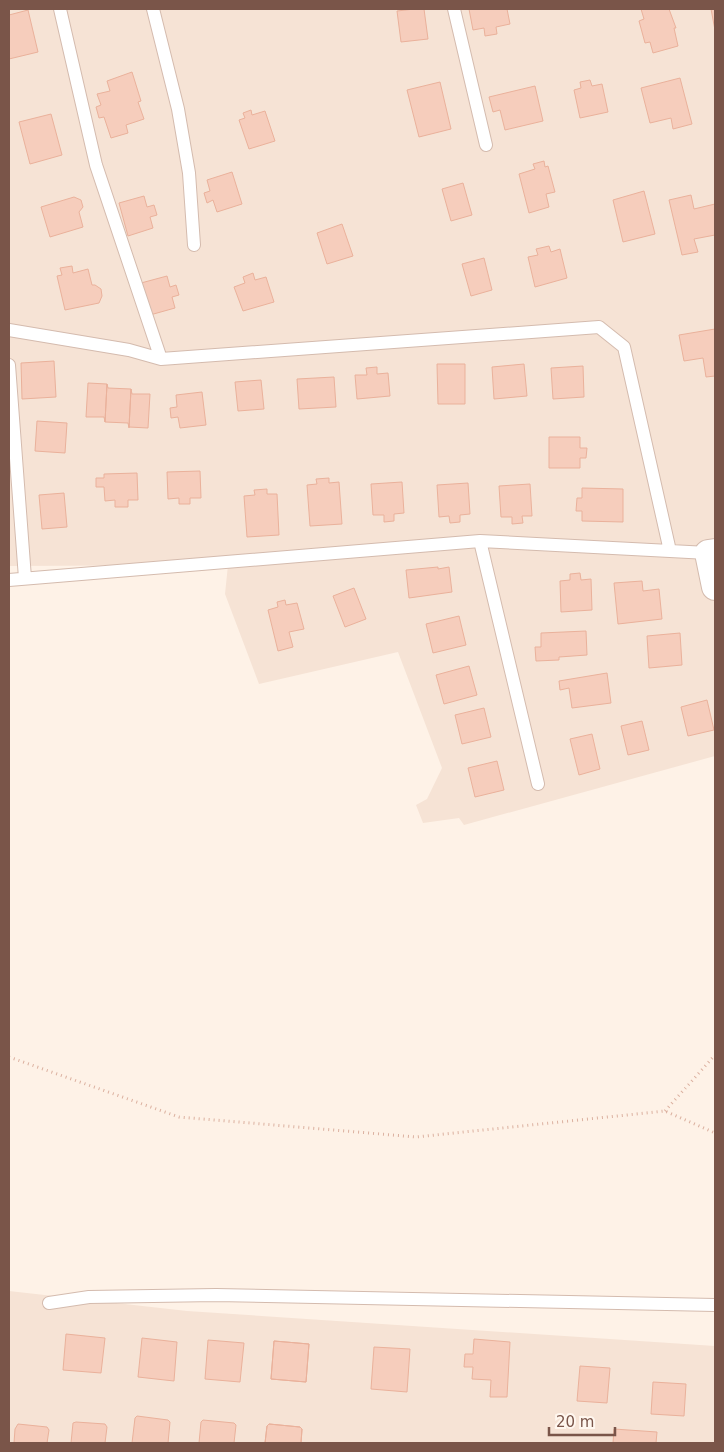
<svg xmlns="http://www.w3.org/2000/svg" width="724" height="1452" viewBox="0 0 724 1452" font-family="'DejaVu Sans',sans-serif">
<rect width="100%" height="100%" fill="#fef2e7"/>
<!-- residential -->
<path fill="#f6e3d5" d="M9,9H715V756L464,825L459,818L423,823L416,805L427,799L442,768L398,652L259,684L225,594L228,565L9,566Z
M9,1291L187,1311L715,1346V1443H9Z"/>
<!-- building -->
<path fill="#f6cdbc" stroke="#eab19b" d="M414,9H424L428,39L401,42L397,11Z
M469,9H507L510,24L496,27L497,34L485,36L484,28L473,30Z
M641,9H669L676,28H674L678,46L653,53L650,42L645,43L639,21L644,19Z
M711,9H715V30Z
M28,10L38,52L9,59V15Z
M132,72L141,101L138,102L144,119L126,125L128,133L111,138L104,117L99,118L96,107L101,105L97,94L110,91L107,81Z
M680,78L692,124L673,129L671,118L650,123L641,88Z
M590,80L592,86L602,84L608,112L580,118L574,90L581,88L580,82Z
M440,82L451,129L419,137L407,90Z
M535,86L543,121L505,130L500,110L493,112L489,97Z
M251,110L252,115L265,111L275,141L249,149L239,120L245,118L243,113Z
M51,114L62,155L30,164L19,122Z
M544,161L545,167L548,166L555,192L546,194L549,207L529,213L519,174L535,169L533,164Z
M232,172L242,204L217,212L213,200L207,203L204,193L210,191L207,180Z
M463,183L472,215L451,221L442,189Z
M644,191L655,234L623,242L613,200Z
M691,195L694,209L715,204V235L694,239L698,252L682,255L669,200Z
M144,196L147,207L154,205L157,215L150,217L153,228L128,236L119,203Z
M74,197L81,200L83,207L79,212L83,227L50,237L41,207Z
M342,224L353,256L327,264L317,233Z
M549,246L551,252L560,249L567,278L535,287L528,257L538,255L536,249Z
M484,258L492,290L471,296L462,264Z
M72,266L73,273L88,269L92,285H95L101,289L102,296L99,303L65,310L57,276L62,275L60,268Z
M253,273L255,280L266,277L274,302L243,311L234,287L245,283L243,277Z
M167,276L170,287L176,285L179,295L172,297L175,308L150,315L141,283Z
M715,329V376L706,377L703,358L684,361L679,335Z
M54,361L56,397L22,399L21,363Z
M437,364H465V404H438Z
M524,364L527,396L494,399L492,367Z
M583,366L584,397L553,399L551,368Z
M377,367V374L388,373L390,396L357,399L355,375H367L366,368Z
M334,377L336,407L299,409L297,379Z
M261,380L264,409L238,411L235,382Z
M88,383L107,384L105,422L104,417H86Z
M107,384L108,388L131,389L129,428L128,423L105,422Z
M131,389L132,394H150L148,428L129,427Z
M202,392L206,425L180,428L178,417L171,418L170,408L177,407L176,395Z
M37,421L67,423L65,453L35,451Z
M549,437H580V448H587L586,458H580V468H549Z
M200,471L201,498H190V504H179V498L168,499L167,472Z
M137,473L138,500H128V507H115V500L105,501L104,487H96V478H104V474Z
M329,478V483L339,482L342,524L310,526L307,485L317,484L316,479Z
M402,482L404,513L394,514V521L384,522V515H373L371,484Z
M468,483L470,514L460,515V522L450,523L449,516L439,517L437,485Z
M530,484L532,516H522L523,523L512,524V517H501L499,486Z
M582,488L623,489V522L582,521V511H576L577,498H582Z
M267,489V494H277L279,535L247,537L244,496L255,495L254,490Z
M64,493L67,527L42,529L39,495Z
M438,567V569L449,567L452,592L409,598L406,570Z
M580,573L581,580L591,579L592,610L561,612L560,581L570,580V574Z
M642,581L643,591L659,589L662,619L618,624L614,583Z
M354,588L366,619L345,627L333,596Z
M285,600L286,605L297,603L304,629L289,632L293,647L278,651L268,610L278,607L277,602Z
M459,616L466,645L433,653L426,624Z
M586,631L587,655L559,657V660L536,661L535,647H541V633Z
M680,633L682,665L649,668L647,636Z
M469,666L477,695L444,704L436,675Z
M607,673L611,703L572,708L569,688L560,690L559,681Z
M707,700L714,730L688,736L681,707Z
M484,708L491,737L462,744L455,715Z
M642,721L649,750L628,755L621,726Z
M592,734L600,769L579,775L570,739Z
M497,761L504,790L475,797L468,768Z
M66,1334L105,1338L101,1373L63,1370Z
M142,1338L177,1342L174,1381L138,1377Z
M474,1339L510,1342L507,1397H490L491,1380L472,1379L473,1367H464L465,1354H473Z
M208,1340L244,1343L240,1382L205,1379Z
M274,1341L309,1344L306,1382L271,1379Z
M274,1341L309,1344L306,1382L271,1379Z
M374,1347L410,1349L407,1392L371,1389Z
M580,1366L610,1368L607,1403L577,1401Z
M653,1382L686,1384L684,1416L651,1414Z
M137,1416L168,1420L170,1422L168,1443H132L135,1418Z
M203,1420L234,1423L236,1425L234,1443H199L201,1422Z
M76,1422L105,1424L107,1427L105,1443H71L73,1423Z
M18,1424L47,1427L49,1430L47,1443H14L15,1429Z
M269,1424L300,1427L302,1429L301,1443H265L267,1426Z
M269,1424L300,1427L302,1429L301,1443H265L267,1426Z
M614,1429L657,1432L656,1443H613Z"/>
<g fill="none" stroke-linecap="round" stroke-linejoin="round">
<!-- service casing -->
<g stroke="#d4bbae" stroke-width="14">
<path id="service" d="M60,9L96,165L161,359
M153,9L178,109L189,173L194,245
M454,9L486,145
M9,330L129,350L161,359L599,327L624,347L670,551
M9,365L25,578
M480,541L538,784
M9,580L480,541L708,553
M49,1303L89,1297L216,1295L715,1305"/>
</g>
<!-- minor casing -->
<g stroke="#d4bbae" stroke-width="28">
<path id="minor" d="M715,552L708,553L715,587"/>
</g>
<!-- path -->
<path stroke="#dbb09f" stroke-width="3" stroke-dasharray="1 4" stroke-linecap="butt" d="M9,1057L179,1117L416,1137L665,1111L715,1133
M665,1111L715,1055"/>
<!-- service -->
<use href="#service" stroke="#fff" stroke-width="12"/>
<!-- minor -->
<use href="#minor" stroke="#fff" stroke-width="26"/>
</g>
<!-- border -->
<rect width="724" height="1452" fill="none" stroke="#7a5549" stroke-width="20"/>
<!-- scale -->
<path d="M549 1427v8h66v-8" fill="none" stroke="#7a5549" stroke-width="2.5"/>
<text x="556" y="1427" font-size="15" fill="#7a5549" stroke="#fff7ef" stroke-width="4" paint-order="stroke">20 m</text>
</svg>
